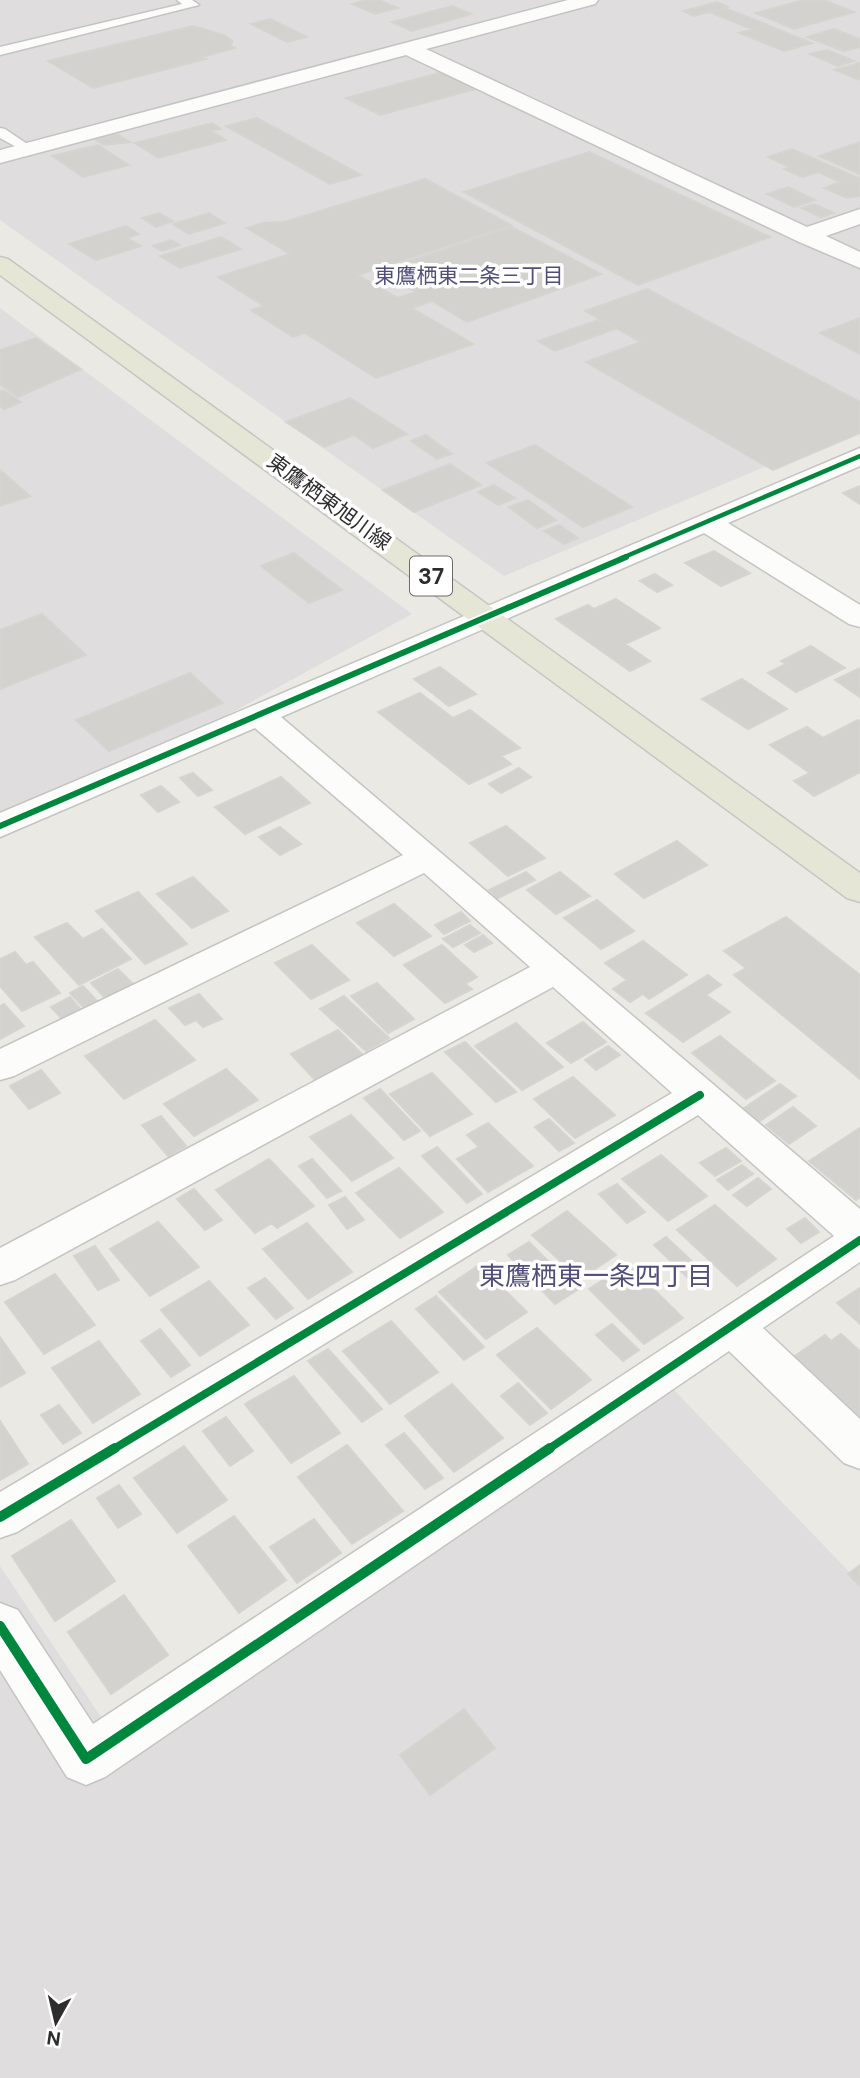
<svg xmlns="http://www.w3.org/2000/svg" width="860" height="2078" viewBox="0 0 860 2078" font-family="'DM Sans','Noto Sans JP',sans-serif">
<rect width="100%" height="100%" fill="#eae9e4"/>
<!-- industrial -->
<path fill="#e0dddf" d="M0,0H860V427L504,576L0,220Z
M0,308L412,614L0,839Z
M674,1390L860,1583V2078H0V1566L101,1717Z"/>
<!-- building -->
<path fill="#d3d2ce" stroke="#d5d4cf" stroke-width="2" d="M367,0H379L398,8L375,14L352,4Z
M804,0H824L854,12L794,29L756,13Z
M717,2L728,7L694,16L683,11Z
M452,6L471,14L412,31L392,22Z
M727,9L766,24L751,29L712,13Z
M270,19L307,37L287,42L251,24Z
M767,25L812,43L784,51L739,33Z
M193,26L226,36L232,41L231,46L235,48L202,57L206,59L93,88L48,61Z
M834,29L860,39V47L844,51L807,37Z
M827,50L854,61L838,66L810,54Z
M859,63L860,80L835,70Z
M442,72L476,89L380,115L346,98Z
M257,118L361,175L330,184L226,126Z
M212,123L221,129L211,131L226,140L158,158L135,143Z
M117,134L130,142L103,145L96,140Z
M860,142V174L819,156Z
M98,145L129,165L83,177L52,156Z
M792,149L860,179V196L847,198L824,188L841,182L818,172L802,177L784,169L789,167L768,157Z
M589,152L770,237L638,285L464,192Z
M425,179L511,225L358,275L398,298L416,292L379,271L512,227L601,274L467,322L432,301L412,308L473,344L376,378L305,333L293,337L251,310L264,306L218,277L290,254L247,228L263,223L284,222Z
M788,187L815,200L794,207L767,194Z
M814,204L834,213L821,217L801,208Z
M159,213L173,221L156,227L142,218Z
M209,213L225,223L189,234L173,224Z
M126,226L139,234L127,238L141,246L96,260L69,244Z
M221,237L241,249L180,268L160,256Z
M171,240L180,245L162,251L153,246Z
M647,289L860,402V433L773,470L586,362L641,342L585,311Z
M860,318V354L820,333Z
M598,320L614,329L555,351L538,341Z
M36,338L81,369L18,397L0,384V350Z
M3,390L21,402L4,409L0,406V391Z
M350,398L407,434L373,448L354,435L324,447L286,422Z
M426,435L452,454L437,459L411,441Z
M535,445L632,507L583,527L487,463Z
M450,464L481,485L414,512L383,490Z
M0,470L30,496L0,506Z
M494,485L515,498L498,505L478,492Z
M860,486V504L843,493Z
M528,500L556,520L537,528L509,507Z
M559,525L578,538L564,544L544,531Z
M714,551L750,573L721,586L685,563Z
M294,553L342,590L309,603L261,566Z
M655,574L672,585L657,592L640,581Z
M616,599L660,628L625,644L650,661L630,671L556,619L588,605L594,609Z
M42,614L86,655L0,689V630Z
M811,646L845,668L796,692L768,673L786,664L781,661Z
M440,667L476,694L449,706L414,679Z
M860,668V697L835,680Z
M190,673L223,703L109,751L76,720Z
M742,679L787,709L748,729L702,699Z
M420,693L453,718L470,710L520,748L501,756L511,764L469,784L378,712Z
M858,720L860,722V772L814,796L794,781L810,773L770,745L807,727L823,738Z
M519,768L531,777L501,793L489,784Z
M193,773L212,790L198,796L180,778Z
M281,777L310,803L245,834L215,807Z
M161,786L179,802L158,812L141,795Z
M506,826L545,858L508,876L470,843Z
M280,827L301,844L280,855L259,837Z
M677,841L707,865L644,898L615,874Z
M526,872L535,880L498,898L489,890Z
M560,872L590,896L556,914L527,890Z
M193,877L228,911L192,928L157,894Z
M138,892L187,944L145,964L96,911Z
M597,900L634,931L601,949L564,918Z
M394,904L431,936L394,956L357,923Z
M461,912L470,921L444,934L435,925Z
M786,917L860,975V1079L734,975L746,968L724,951Z
M67,923L83,939L102,929L131,959L79,985L35,937Z
M470,925L480,933L453,947L443,939Z
M483,935L492,943L474,952L465,945Z
M643,941L687,975L649,999L643,994L630,1002L613,989L627,980L605,963Z
M312,945L349,980L311,999L275,963Z
M442,945L477,977L465,984L472,989L445,1003L404,965Z
M15,952L26,965L33,962L60,993L22,1011L0,986V959Z
M118,969L133,984L105,998L91,983Z
M708,975L721,985L706,995L730,1012L683,1042L646,1013Z
M377,983L414,1019L388,1033L351,996Z
M83,986L98,1002L84,1008L70,993Z
M199,994L222,1019L203,1027L196,1020L185,1025L169,1008Z
M344,996L389,1038L366,1051L320,1009Z
M70,997L81,1010L62,1019L51,1007Z
M4,1004L24,1026L0,1039V1006Z
M155,1020L195,1060L124,1099L85,1056Z
M583,1022L606,1042L571,1063L547,1043Z
M516,1023L563,1067L522,1090L475,1046Z
M338,1030L363,1055L315,1080L291,1054Z
M720,1036L775,1081L746,1099L692,1053Z
M465,1042L516,1092L496,1102L445,1052Z
M608,1046L620,1055L596,1070L585,1060Z
M226,1069L258,1100L194,1136L164,1104Z
M41,1070L60,1093L29,1109L10,1086Z
M432,1073L472,1114L430,1136L390,1094Z
M573,1077L615,1115L575,1138L534,1099Z
M780,1084L796,1096L757,1123L741,1110Z
M380,1089L420,1131L404,1140L364,1098Z
M793,1107L816,1126L789,1144L766,1125Z
M351,1115L393,1158L352,1181L310,1137Z
M161,1116L186,1146L168,1156L142,1125Z
M549,1119L574,1143L559,1151L535,1127Z
M488,1123L533,1166L488,1192L457,1159L479,1147L467,1135Z
M860,1128V1197L856,1200L809,1161Z
M437,1147L482,1194L467,1203L422,1156Z
M726,1148L741,1161L715,1176L700,1163Z
M661,1155L707,1196L668,1221L622,1179Z
M269,1159L314,1206L277,1228L272,1223L255,1233L216,1190Z
M312,1159L341,1191L327,1198L299,1166Z
M742,1165L753,1174L728,1190L717,1180Z
M399,1168L443,1212L400,1238L356,1193Z
M758,1178L771,1189L747,1206L733,1195Z
M617,1184L645,1212L627,1223L599,1194Z
M194,1189L222,1220L205,1230L177,1199Z
M345,1197L364,1220L347,1229L329,1205Z
M715,1205L776,1259L737,1286L677,1230Z
M567,1211L616,1255L580,1279L532,1235Z
M805,1218L819,1232L801,1243L787,1229Z
M158,1222L199,1267L150,1296L110,1249Z
M307,1223L352,1272L308,1299L263,1249Z
M666,1237L699,1268L687,1277L654,1245Z
M529,1242L577,1290L555,1304L508,1255Z
M95,1246L119,1280L98,1290L74,1256Z
M628,1264L683,1318L644,1344L589,1289Z
M479,1265L527,1312L486,1339L439,1292Z
M55,1274L95,1325L44,1354L5,1302Z
M265,1278L293,1308L276,1319L248,1288Z
M209,1281L249,1325L200,1356L161,1310Z
M860,1288V1324L837,1303Z
M436,1296L484,1347L464,1360L416,1309Z
M391,1321L438,1372L390,1404L343,1351Z
M612,1324L639,1350L623,1361L596,1335Z
M537,1328L591,1380L551,1409L497,1355Z
M160,1329L190,1365L171,1377L141,1341Z
M841,1334L860,1351V1416L795,1356L825,1335L831,1341Z
M0,1337L25,1373L0,1387Z
M99,1341L140,1394L93,1423L52,1368Z
M328,1349L382,1409L362,1422L308,1361Z
M294,1376L340,1433L291,1463L245,1404Z
M518,1383L547,1413L530,1425L501,1396Z
M452,1384L503,1438L454,1472L405,1416Z
M59,1405L81,1433L63,1444L41,1415Z
M226,1417L253,1451L230,1466L203,1431Z
M0,1421L28,1464L0,1480Z
M404,1433L443,1478L425,1489L386,1445Z
M347,1445L403,1511L352,1544L298,1477Z
M184,1446L227,1500L177,1533L134,1478Z
M119,1485L141,1514L118,1528L97,1498Z
M234,1516L286,1580L239,1613L188,1546Z
M314,1519L341,1553L297,1583L270,1547Z
M71,1520L115,1581L55,1621L12,1556Z
M860,1565V1586L848,1574Z
M124,1595L168,1655L111,1694L68,1632Z
M464,1709L495,1748L430,1795L400,1755Z"/>
<g fill="none" stroke-linecap="round" stroke-linejoin="round">
<!-- service casing -->
<g stroke="#c4c4c3" stroke-width="3">
<path id="service" d="M177,0H192L199,5L0,55V47L182,4Z
M0,128L5,129L36,150L29,154L0,138Z"/>
</g>
<!-- minor casing -->
<g stroke="#c4c4c3" stroke-width="3">
<path id="minor" d="M568,0H598L595,4L426,49L807,227L860,209V224L826,236L860,252V268L797,241L406,55L0,163V150Z
M860,448V466L728,523L860,605V627L849,624L704,533L281,717L860,1209V1262L763,1328L860,1419V1469L844,1463L729,1351L105,1777L86,1785L67,1777L0,1670V1603L18,1610L93,1724L834,1236L698,1115L17,1532L0,1538V1492L672,1093L553,987L15,1280L0,1285V1248L530,967L424,873L14,1076L0,1080V1049L403,855L255,728L0,837V813Z"/>
</g>
<!-- primary casing -->
<g stroke="#c6c5c3" stroke-width="3">
<path id="primary" d="M0,257L8,259L860,873V902L847,898L0,275Z"/>
</g>
<!-- service -->
<use href="#service" fill="#fcfcfb" fill-rule="evenodd"/>
<!-- minor -->
<use href="#minor" fill="#fcfcfb" fill-rule="evenodd"/>
<!-- primary -->
<use href="#primary" fill="#e6e6d6" fill-rule="evenodd"/>
<!-- cycleway-far3 casing -->
<g stroke="#fff" stroke-width="7">
<path id="cycleway-far3" d="M622,558L860,456"/>
</g>
<!-- cycleway-far2 casing -->
<g stroke="#fff" stroke-width="10">
<path id="cycleway-far2" d="M0,826L626,557"/>
</g>
<!-- cycleway-far1 casing -->
<g stroke="#fff" stroke-width="12">
<path id="cycleway-far1" d="M112,1450L700,1095
M547,1450L860,1240"/>
</g>
<!-- cycleway casing -->
<g stroke="#fff" stroke-width="14">
<path id="cycleway" d="M0,1517L115,1448
M0,1626L86,1759L550,1448"/>
</g>
<!-- cycleway-far3 -->
<use href="#cycleway-far3" stroke="#00873e" stroke-width="4.5"/>
<!-- cycleway-far2 -->
<use href="#cycleway-far2" stroke="#00873e" stroke-width="6"/>
<!-- cycleway-far1 -->
<use href="#cycleway-far1" stroke="#00873e" stroke-width="8"/>
<!-- cycleway -->
<use href="#cycleway" stroke="#00873e" stroke-width="10"/>
</g>
<g text-anchor="middle" stroke-width="7" stroke-linejoin="round" paint-order="stroke">
<!-- far-neighbourhood labels -->
<g font-size="21" fill="#524e7c" stroke="#fff">
<text x="469" y="283">東鷹栖東二条三丁目</text>
</g>
<!-- far-street labels -->
<g font-size="21" fill="#2d2d2d" stroke="#fff">
<text transform="translate(329 502) rotate(36)" y="7">東鷹栖東旭川線</text>
</g>
<!-- shield labels -->
<rect fill="#fff" stroke="#6c6c6c" stroke-width="2" x="410" y="556.5" width="42" height="39" rx="5"/>
<g font-size="23" font-weight="bold" fill="#2d2d2d">
<text x="431" y="584">37</text>
</g>
<!-- neighbourhood labels -->
<g font-size="26" fill="#524e7c" stroke="#fff">
<text x="596" y="1285">東鷹栖東一条四丁目</text>
</g>
</g>
<!-- north arrow -->
<g transform="translate(56 2022) rotate(188)" stroke="#ffffff" stroke-width="5" paint-order="stroke">
<path d="M0-5L12 26L0 18L-12 26Z" fill="#2d2d2d"/>
<text y="-10" font-size="19" font-weight="bold" text-anchor="middle" fill="#2d2d2d">N</text>
</g>
</svg>
